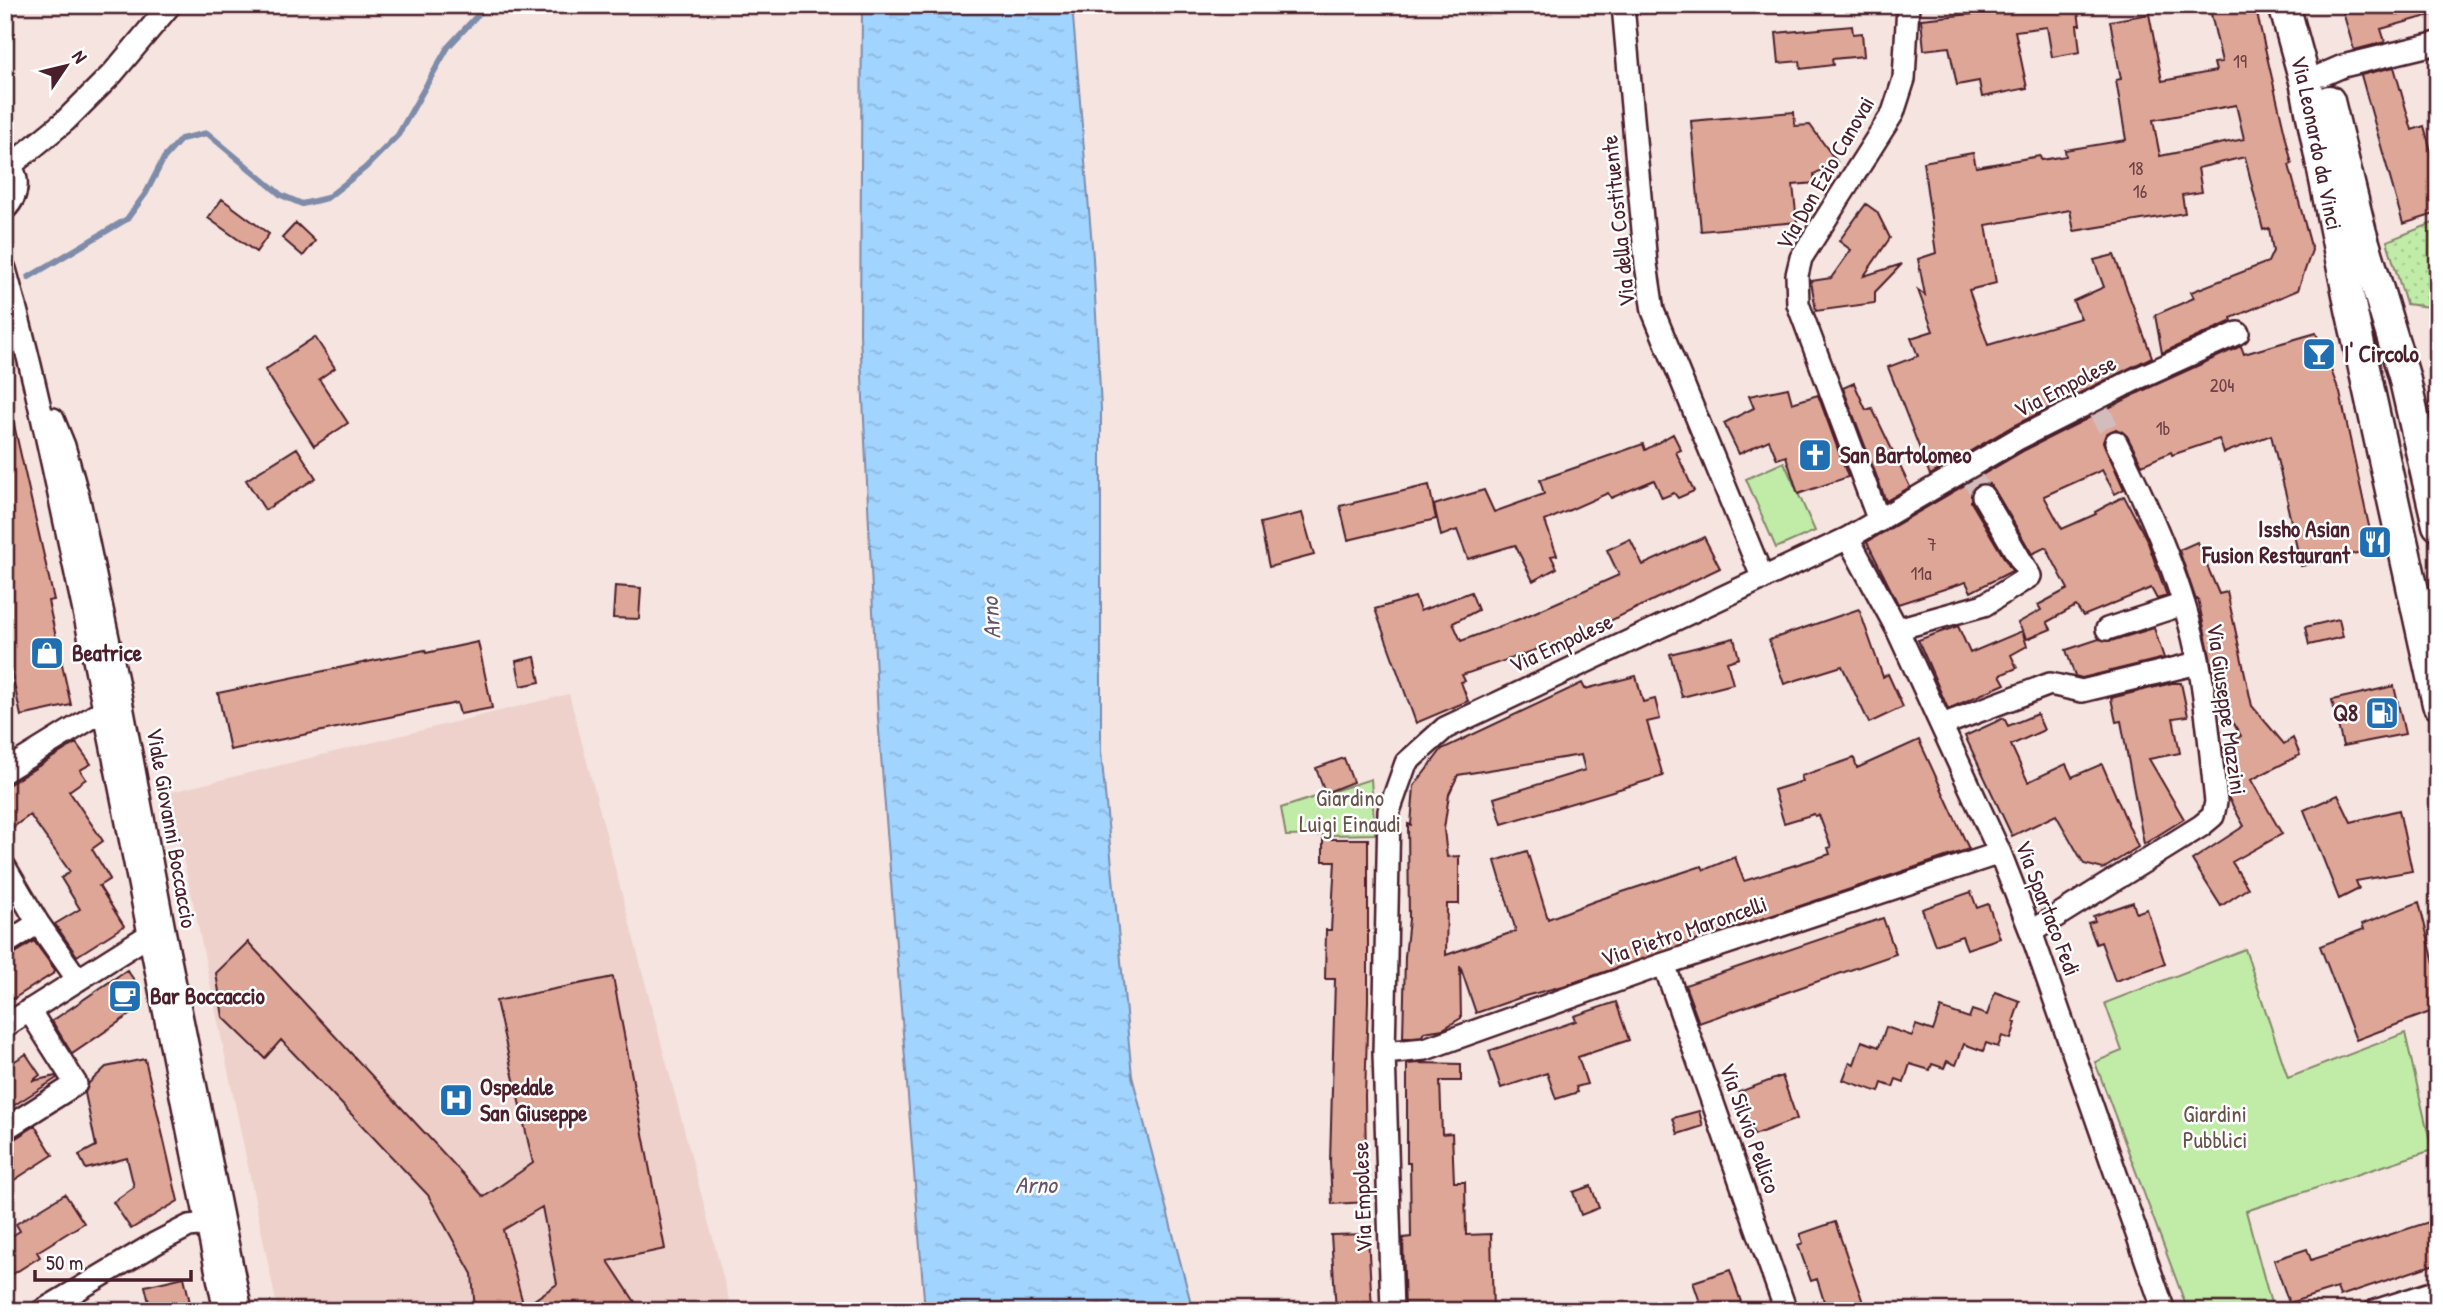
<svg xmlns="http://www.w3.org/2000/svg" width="2443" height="1316" viewBox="0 0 2443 1316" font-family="'Patrick Hand',sans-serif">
<defs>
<pattern id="garden-dots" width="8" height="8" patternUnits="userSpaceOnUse" patternTransform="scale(1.75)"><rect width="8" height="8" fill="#c0eca8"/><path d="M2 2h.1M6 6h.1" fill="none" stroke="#a6ca91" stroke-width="1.8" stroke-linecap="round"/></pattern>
<pattern id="water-ripples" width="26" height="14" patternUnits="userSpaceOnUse" patternTransform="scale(1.75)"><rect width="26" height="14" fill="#a1d4ff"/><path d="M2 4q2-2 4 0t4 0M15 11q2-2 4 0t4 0" fill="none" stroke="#8cb6db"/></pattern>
</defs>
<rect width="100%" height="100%" fill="#f5e4e0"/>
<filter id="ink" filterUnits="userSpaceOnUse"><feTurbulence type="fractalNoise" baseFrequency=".0143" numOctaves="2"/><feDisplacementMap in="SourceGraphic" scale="14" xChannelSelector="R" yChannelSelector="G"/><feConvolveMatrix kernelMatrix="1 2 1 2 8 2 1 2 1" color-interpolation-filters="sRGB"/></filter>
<g filter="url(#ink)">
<!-- built -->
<path fill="#eed1ca" d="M569,694L732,1311H278L194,906L168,793Z"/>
<!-- green -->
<path fill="#c0eca8" stroke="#85866a" stroke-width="2" d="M1784,462L1815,531L1776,548L1746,479Z
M1371,779L1375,834L1286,836L1281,808Z
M2245,949L2288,1078L2405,1033L2432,1150L2246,1211L2273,1311H2188L2095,1062L2122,1051L2105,1003Z"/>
<!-- garden -->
<path fill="url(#garden-dots)" stroke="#85866a" stroke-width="2" d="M2438,221V308L2406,304L2387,241Z"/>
<!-- water -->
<path fill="url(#water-ripples)" stroke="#7e8caa" stroke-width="2" d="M862,5H1072L1093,258L1101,409V751L1132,1076L1193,1311H925L878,718L860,334Z"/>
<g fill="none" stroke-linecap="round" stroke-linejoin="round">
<!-- stream -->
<path stroke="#7e8caa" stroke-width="6" d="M29,277L127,219L146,193L164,158L181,139L207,133L281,195L302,204L327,198L365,168L398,135L448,47L487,5"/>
</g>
<!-- building -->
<path fill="#dea696" stroke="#4a1f2b" stroke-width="2" fill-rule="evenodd" d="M1970,5H2077L2080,25H2077L2080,52L2052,57L2047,27L2015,31L2027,88L1982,97L1979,81L1957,85L1949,47L1924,50L1921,19L1971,14Z
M2209,5H2255L2292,164L2289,165L2312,250L2298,290L2231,318L2232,321L2162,353L2155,315L2194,298L2191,292L2268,262L2273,251L2269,228L2263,230L2245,157L2198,168L2202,192L2182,195L2185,213L2074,231L2070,210L1986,225L1996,283L1969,290L1988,345L2081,318L2073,301L2104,287L2094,260L2114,255L2152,357L2013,426L1930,475L1888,367L1918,356L1911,338L1933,331L1918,290L1925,295L1918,259L1936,253L1923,162L1973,153L1976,167L2040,156L2041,160L2066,156L2065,150L2126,140L2116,80L2121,79L2110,21L2149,14L2162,81L2216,71L2214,63L2222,62ZM2236,105L2244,139L2160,156L2153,120Z
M2341,5H2438V13L2381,29L2385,42L2354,50Z
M1852,26L1853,34L1862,33L1864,56L1832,59L1833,65L1801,69L1800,61L1779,63L1776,33Z
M2394,67L2412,130L2424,126L2437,172L2432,173L2438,191V213L2403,224L2361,75Z
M1794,112L1795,126L1810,125L1837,162L1814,174L1815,183L1793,185L1797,222L1701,231L1691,121Z
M222,199L269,234L256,252L208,218Z
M1866,204L1877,212L1890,238L1864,276L1902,264L1875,292V303L1816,311L1811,281L1831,278L1851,250L1839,241Z
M296,223L315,241L303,256L282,238Z
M2316,333L2340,393L2374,549L2301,566L2287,504L2288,503L2271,435L2224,453L2219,439L2172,455L2171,452L2142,465L2127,436L2116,429L2106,434L2103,442L2124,489L2115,494L2102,470L2044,496L2062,529L2096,514L2095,512L2124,496L2147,540L2167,596L2157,599L2151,588L2083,616L2076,606L2047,622L2051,629L2027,639L2018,623L2041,610L2038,605L2068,589L2046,547L2032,554L1994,489L1989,484L1982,483L1976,485L1971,490V502L2012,571L1971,592L1966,582L1898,604L1867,542L2025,450L2142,391L2241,346L2244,354Z
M315,337L335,368L319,379L348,423L314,446L265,370Z
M1854,383L1866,410L1872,408L1910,487L1886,501L1843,388Z
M1788,388L1792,403L1818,395L1848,477L1798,494L1786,456L1777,459L1769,440L1739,454L1724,423L1754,408L1749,396Z
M12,416L54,600L48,601L71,705L21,716L5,642V627L10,626L5,604V417Z
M1673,434L1681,450L1676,452L1694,491L1678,498L1674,493L1662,498L1654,480L1611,498L1608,493L1545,521L1557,555L1551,556L1557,568L1533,581L1515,545L1468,559L1457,530L1441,536L1434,505L1484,490L1494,512L1544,494L1540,480L1643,444L1645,450Z
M297,448L316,478L265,510L246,480Z
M1429,485L1436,519L1348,540L1340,506Z
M1302,513L1314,555L1269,567L1260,523Z
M1704,537L1720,568L1587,632L1586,630L1559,642L1462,675L1465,681L1461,682L1468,701L1416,723L1375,609L1415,597L1420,611L1471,592L1478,610L1453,623L1461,641L1522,618L1619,575L1607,550L1630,539L1643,565Z
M2197,542L2219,594L2227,592L2252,706L2284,744L2293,738L2300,755L2251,780L2282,834L2232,862L2248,888L2221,906L2192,860L2244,826L2229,799L2223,747L2241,736L2225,709H2221L2198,599L2196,600L2179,550Z
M615,586L641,588L639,619L613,618Z
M1859,609L1883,677L1888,674L1903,707L1869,723L1842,666L1784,684L1769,640Z
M2339,619L2343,637L2309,645L2305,627Z
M1958,626L1970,653L2022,631L2027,646L2011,655L2017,668L2000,675L2005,684L1948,709L1918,640Z
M2154,628L2164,658L2082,678L2075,676L2066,650L2099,639L2111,641Z
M1734,638L1739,658L1727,662L1733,684L1682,697L1670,654Z
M478,642L492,708L460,714L457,703L230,750L218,693L425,650L426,653Z
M535,657L540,682L521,686L516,661Z
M1636,676L1643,702L1655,699L1660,719L1647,722L1663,776L1502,824L1494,798L1585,770L1581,755L1458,775L1449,794L1444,829L1447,857L1459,856V904H1447L1446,955L1516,931L1495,861L1527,851L1548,919L1595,901L1702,866L1704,870L1735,857L1744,881L1830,854L1828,848L1831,847L1819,815L1815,816L1814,814L1784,823L1774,790L1803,781L1801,776L1854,758L1857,768L1919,740L1969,849L1563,986L1525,996L1476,1013L1460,966L1461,1018L1443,1029L1424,1032L1422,1036L1403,1038L1405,957L1409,919L1408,824L1411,825L1414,786L1442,749L1582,683L1585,689Z
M2172,683H2181L2188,716L2173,718L2180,753L2149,759L2184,819L2144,844L2121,721L2116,722L2111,698Z
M2394,686L2405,734L2343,746L2332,700Z
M2037,714L2044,730L2011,745L2028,782L2066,764L2072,777L2102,764L2138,847L2103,869L2084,864L2056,815L2012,836L1965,736L2004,718L2008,726Z
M76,743L91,764L80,770L86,779L69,791L103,841L92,849L110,879L99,886L124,926L77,956L55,924L80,909L61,878L70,872L30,815L5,833V787Z
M1344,758L1353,782L1325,793L1316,768Z
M2338,795L2351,822L2399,810L2412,871L2356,881L2359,889L2339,899L2304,810Z
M1323,839H1368V1001L1365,1096L1366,1160L1369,1202L1332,1204L1330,1162L1335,979H1325L1326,930H1331L1335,861H1323Z
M1971,892L1977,908L1988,904L2000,938L1967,949L1962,936L1935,945L1922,909Z
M2133,902L2136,913L2147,909L2165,964L2115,981L2101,942L2096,944L2088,923L2095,921L2093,916Z
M2419,902L2438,979V1009L2356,1040L2320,946L2364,929L2362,924Z
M1883,918L1896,954L1699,1023L1685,985Z
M34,941L55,970L54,973L5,1004V960Z
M248,942L484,1197L533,1163L496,1001L613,977L665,1249L608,1261L641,1311H475L472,1274L428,1195L281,1040L265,1058L223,1017L216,973ZM542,1207L557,1284L524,1307L503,1230Z
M127,970L139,987L131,992L141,1007L72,1054L52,1021Z
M1995,992L2020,1001L2013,1022L2016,1023L2011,1039L2002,1036L1998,1047L1986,1043L1983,1051L1964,1044L1956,1065L1947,1061L1944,1068L1932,1064L1930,1070L1910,1064L1904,1082L1896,1079L1893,1087L1882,1083L1879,1092L1843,1080L1850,1062L1854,1064L1862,1041L1879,1047L1886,1027L1912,1036L1916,1025L1933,1031L1941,1008L1969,1018L1972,1010L1987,1015Z
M1616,1002L1629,1040L1578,1057L1587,1084L1576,1087L1578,1092L1556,1099L1547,1073L1501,1088L1489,1051L1576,1021L1574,1016Z
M26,1054L40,1075L32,1081L56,1076L57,1078L5,1111V1067Z
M145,1059L178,1201L131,1229L113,1202L134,1187L127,1158L86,1169L79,1155L96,1146L85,1093L89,1083L106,1067Z
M1420,1063L1461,1064V1081H1440L1442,1134L1452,1133L1454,1182H1465L1466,1235L1491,1234L1493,1311H1405L1403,1238L1411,1237L1410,1163H1407V1064Z
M1782,1076L1797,1119L1754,1135L1739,1092Z
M1699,1111L1703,1126L1678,1134L1673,1118Z
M35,1126L53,1155L5,1186V1145Z
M1591,1186L1599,1208L1581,1215L1573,1192Z
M65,1194L84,1223L37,1252L40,1257L5,1279V1240L20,1231L16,1224Z
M2438,1219V1263L2340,1296L2337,1288L2289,1303L2274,1260L2307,1249L2311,1260Z
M1835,1222L1866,1311H1827L1817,1279L1811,1281L1798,1245L1803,1243L1800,1234Z
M1368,1234L1372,1311H1336L1331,1235Z
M1730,1270L1742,1305L1727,1311H1703L1693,1282Z
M184,1277L192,1311H151L145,1286Z"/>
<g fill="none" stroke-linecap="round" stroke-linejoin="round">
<!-- street-tunnel -->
<path stroke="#d3bdbc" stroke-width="21" stroke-dasharray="21 10" stroke-linecap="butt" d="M2098,409L2116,442
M1971,476L1983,496"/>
<!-- street casing -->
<g stroke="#4a1f2b" stroke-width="26">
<path id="street" d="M1623,5L1646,264L1653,311L1763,579
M2322,75L2343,66L2438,43
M5,161C21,175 19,195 5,209
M10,166L65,121L113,73L170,5
M5,269C36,379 58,491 82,602C132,838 175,1075 225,1311
M53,419L64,446L79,500L120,695L164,930L241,1311
M1879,521L1798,304L1797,275L1801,258L1893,113L1904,79L1908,5
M1848,538L1897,629L2000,853L2031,932L2164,1311
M2416,604L2438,598
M1897,629L1984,605L2030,576L1983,496
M2107,629L2184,604
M1942,725L2050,684L2082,691L2198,663
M5,771L104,710
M5,867L38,923L78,980
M2031,932L2201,826L2213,816L2216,802C2211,756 2207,709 2199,664C2184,586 2151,512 2116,442
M5,944L38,923
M1664,964L1786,1311
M5,1026L149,935
M1384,1053L1425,1049L1664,964L2000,853
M5,1129L76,1084L29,1010
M42,1311L156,1243L189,1226L206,1224
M1392,1311L1384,1053L1389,811L1406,763L1445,728L1848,538L2019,438L2136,379L2238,333
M2375,1311L2438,1291"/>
</g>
<!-- secondary casing -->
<g stroke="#4a1f2b" stroke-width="35">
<g id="secondary">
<path id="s1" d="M2284,5L2305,81L2351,309L2438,704"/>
<path d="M2329,101L2361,233L2404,376L2438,525"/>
</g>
</g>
<!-- street -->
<use href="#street" stroke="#fff" stroke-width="21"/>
<!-- secondary -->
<use href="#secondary" stroke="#fff" stroke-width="30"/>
</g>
</g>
<!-- icons -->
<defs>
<g id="bar-square" transform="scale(1.75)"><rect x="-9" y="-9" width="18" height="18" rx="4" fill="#1f6fb2" stroke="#fff"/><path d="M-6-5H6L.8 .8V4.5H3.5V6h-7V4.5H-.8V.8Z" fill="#fff"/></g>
<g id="church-square" transform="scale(1.75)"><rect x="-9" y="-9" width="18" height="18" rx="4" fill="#1f6fb2" stroke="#fff"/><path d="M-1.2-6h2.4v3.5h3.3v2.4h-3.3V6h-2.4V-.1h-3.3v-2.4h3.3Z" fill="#fff"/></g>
<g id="restaurant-square" transform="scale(1.75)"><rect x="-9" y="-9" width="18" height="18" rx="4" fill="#1f6fb2" stroke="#fff"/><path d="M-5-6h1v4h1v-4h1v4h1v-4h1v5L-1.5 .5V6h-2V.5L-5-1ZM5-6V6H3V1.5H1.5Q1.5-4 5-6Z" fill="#fff"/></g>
<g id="shop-square" transform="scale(1.75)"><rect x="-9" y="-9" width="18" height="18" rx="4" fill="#1f6fb2" stroke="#fff"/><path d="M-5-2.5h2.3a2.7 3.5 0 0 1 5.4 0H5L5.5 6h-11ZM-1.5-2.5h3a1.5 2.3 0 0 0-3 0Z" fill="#fff"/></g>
<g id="fuel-square" transform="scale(1.75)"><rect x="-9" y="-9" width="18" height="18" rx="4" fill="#1f6fb2" stroke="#fff"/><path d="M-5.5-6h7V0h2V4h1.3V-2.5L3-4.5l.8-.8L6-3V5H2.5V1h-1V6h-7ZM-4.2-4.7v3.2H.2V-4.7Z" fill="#fff"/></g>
<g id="cafe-square" transform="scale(1.75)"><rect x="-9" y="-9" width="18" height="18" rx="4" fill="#1f6fb2" stroke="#fff"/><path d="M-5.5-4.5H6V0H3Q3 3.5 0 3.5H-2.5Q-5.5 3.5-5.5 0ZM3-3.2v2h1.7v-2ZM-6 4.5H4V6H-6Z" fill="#fff"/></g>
<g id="hospital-square" transform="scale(1.75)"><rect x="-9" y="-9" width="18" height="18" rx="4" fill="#1f6fb2" stroke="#fff"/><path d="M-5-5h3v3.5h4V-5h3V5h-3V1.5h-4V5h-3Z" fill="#fff"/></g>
</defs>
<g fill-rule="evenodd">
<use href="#bar-square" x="2319" y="354"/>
<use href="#church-square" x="1815" y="455"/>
<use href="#restaurant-square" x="2375" y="542"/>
<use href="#shop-square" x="47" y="653"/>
<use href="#fuel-square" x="2382" y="713"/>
<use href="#cafe-square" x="125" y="996"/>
<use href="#hospital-square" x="456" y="1100"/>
</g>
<g text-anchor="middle" stroke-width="5" stroke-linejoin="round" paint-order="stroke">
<!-- number labels -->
<g font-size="19" fill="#6f4146">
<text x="2240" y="68">19</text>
<text x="2136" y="175">18</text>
<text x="2140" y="198">16</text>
<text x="2222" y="392">204</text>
<text x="2163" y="435">1b</text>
<text x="1932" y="551">7</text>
<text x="1921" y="580">11a</text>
</g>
<!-- street labels -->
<g font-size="23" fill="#4a1f2b" stroke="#fff">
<text dy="8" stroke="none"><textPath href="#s1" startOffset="142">Via Leonardo da Vinci</textPath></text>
<text transform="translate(1825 173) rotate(-60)" y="8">Via Don Ezio Canovai</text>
<text transform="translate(1618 221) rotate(-96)" y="8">Via della Costituente</text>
<text transform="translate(2065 386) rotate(-27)" y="8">Via Empolese</text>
<text transform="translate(1561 643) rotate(-25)" y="8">Via Empolese</text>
<text transform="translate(2227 709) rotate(82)" y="8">Via Giuseppe Mazzini</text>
<text transform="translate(172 828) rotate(80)" y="8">Viale Giovanni Boccaccio</text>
<text transform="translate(2048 908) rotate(69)" y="8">Via Spartaco Fedi</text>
<text transform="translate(1684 931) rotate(-19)" y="8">Via Pietro Maroncelli</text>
<text transform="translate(1750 1128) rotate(70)" y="8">Via Silvio Pellico</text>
<text transform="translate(1362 1197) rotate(-92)" y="8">Via Empolese</text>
</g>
<!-- poi labels -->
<g font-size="23" font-weight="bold" fill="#4a1f2b" stroke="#fff" text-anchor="start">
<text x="2344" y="362">I' Circolo</text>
<text x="1840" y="463">San Bartolomeo</text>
<text x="2350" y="537" text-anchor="end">Issho Asian<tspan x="2350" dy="26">Fusion Restaurant</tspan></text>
<text x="72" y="661">Beatrice</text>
<text x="2358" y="721" text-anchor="end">Q8</text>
<text x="150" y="1004">Bar Boccaccio</text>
<text x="480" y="1095">Ospedale<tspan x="480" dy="26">San Giuseppe</tspan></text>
</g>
<!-- park labels -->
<g font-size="23" fill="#68524a" stroke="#fff">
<text x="1350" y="806">Giardino<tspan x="1350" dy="26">Luigi Einaudi</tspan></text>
<text x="2215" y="1122">Giardini<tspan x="2215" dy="26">Pubblici</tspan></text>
</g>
<!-- water labels -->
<g font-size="24" font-style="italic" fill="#64556b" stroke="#fff">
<text transform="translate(991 618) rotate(-94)" y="8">Arno</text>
<text x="1036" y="1193">Arno</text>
</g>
</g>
<!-- margin -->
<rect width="2443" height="1316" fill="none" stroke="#fff" stroke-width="28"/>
<rect x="14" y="14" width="2415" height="1288" fill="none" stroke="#4a1f2b" stroke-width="2.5" filter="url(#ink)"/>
<!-- north arrow -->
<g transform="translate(66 66) rotate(55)" stroke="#ffffff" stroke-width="5" paint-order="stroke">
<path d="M0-5L12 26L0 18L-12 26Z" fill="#4a1f2b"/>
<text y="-10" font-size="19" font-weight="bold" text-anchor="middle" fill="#4a1f2b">N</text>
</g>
<!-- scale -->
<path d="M35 1270v10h156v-10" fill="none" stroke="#4a1f2b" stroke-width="3.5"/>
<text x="46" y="1270" font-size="21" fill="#4a1f2b" stroke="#ffffff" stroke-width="5" paint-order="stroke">50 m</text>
</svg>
